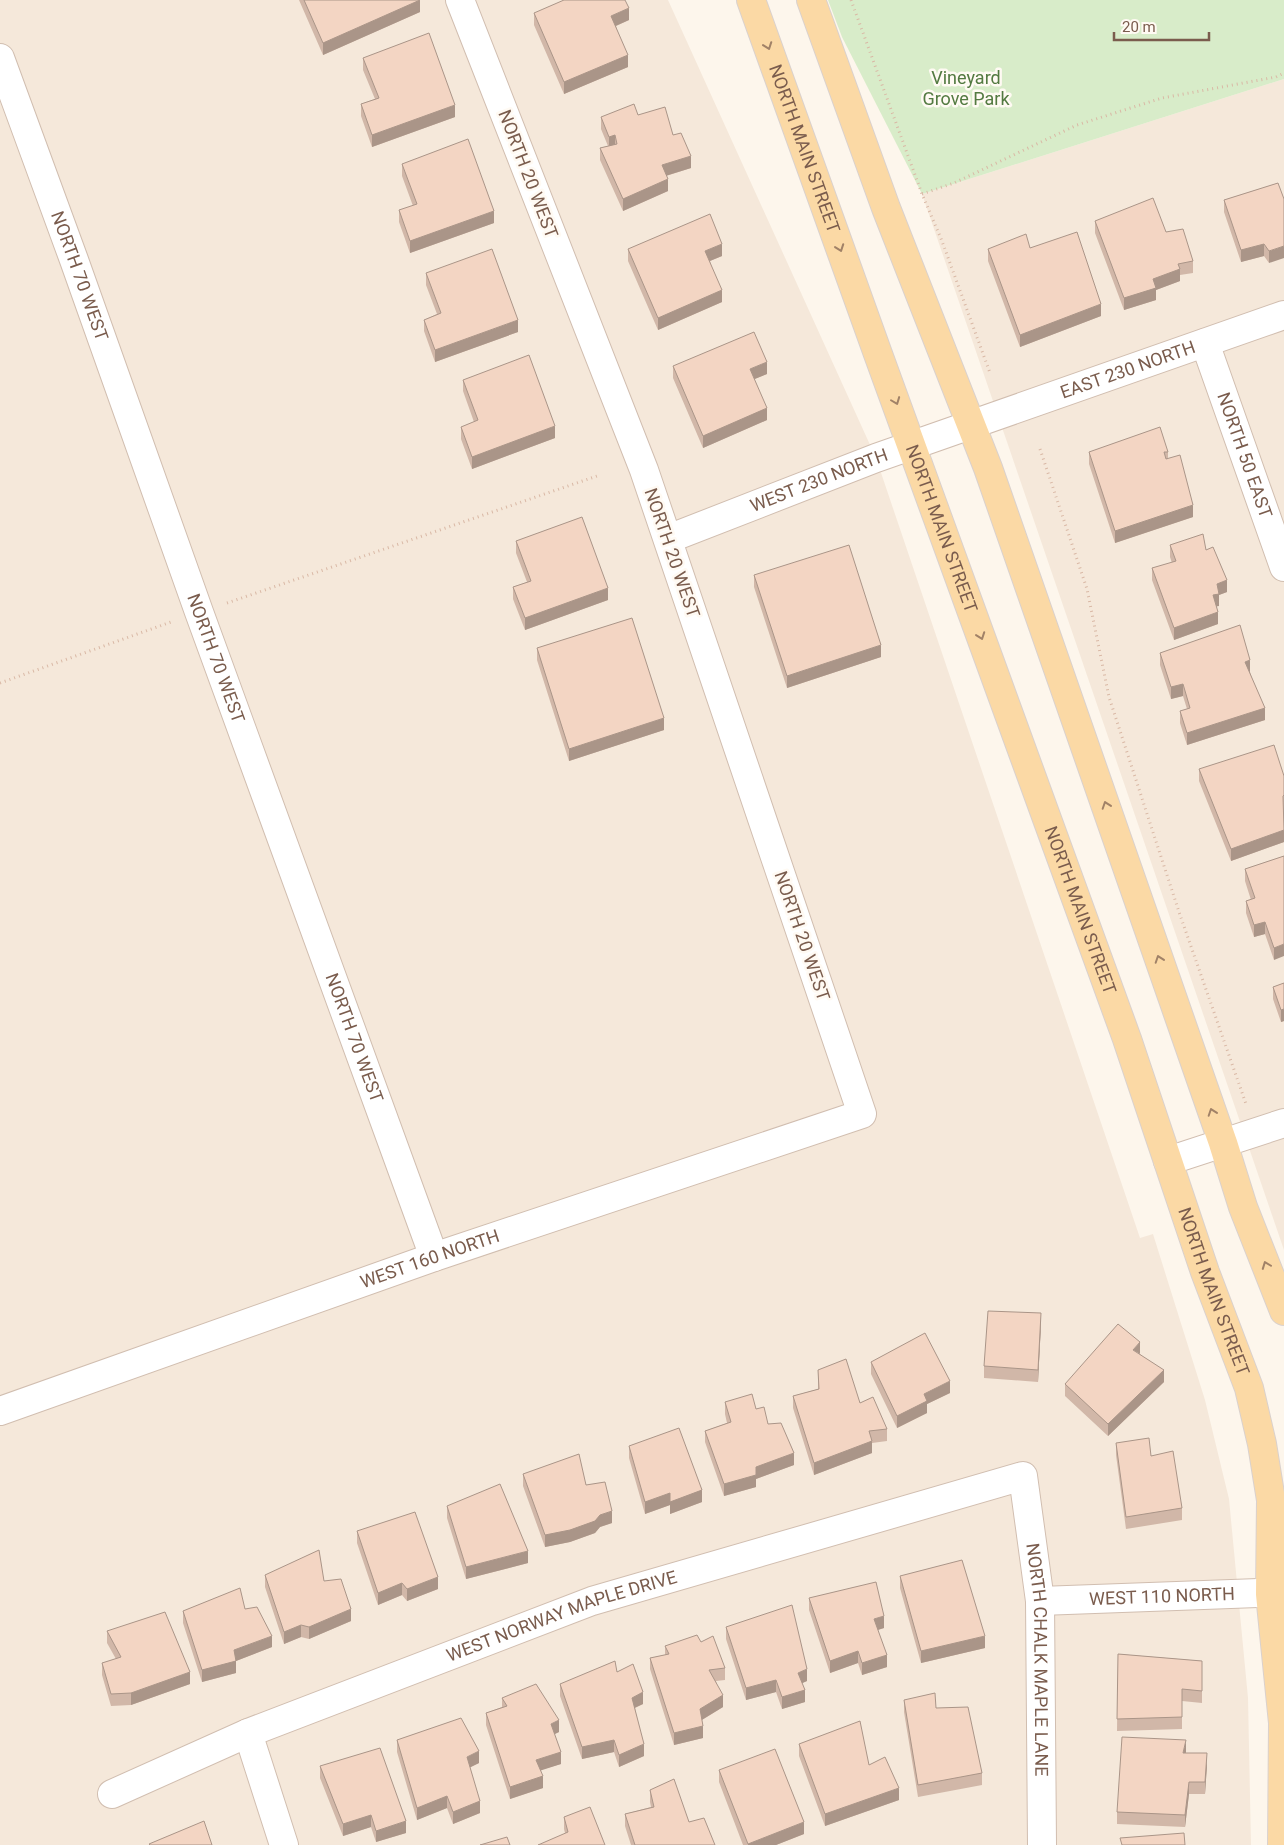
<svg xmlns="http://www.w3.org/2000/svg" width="1284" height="1845" viewBox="0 0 1284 1845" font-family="Roboto,sans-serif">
<rect width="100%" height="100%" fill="#fdf6ec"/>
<!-- residential -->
<path fill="#f5e8da" d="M0,0H668L876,458L1140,1238L1153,1234L1205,1400L1229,1499L1248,1698L1251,1845H0Z
M1284,79V1250L922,194Z"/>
<!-- green -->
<path fill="#d8ecc9" d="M828,0H1284V79L922,194L842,37Z"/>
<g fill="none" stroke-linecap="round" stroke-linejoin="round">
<!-- minor casing -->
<g stroke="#d1beb0" stroke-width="30">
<g id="minor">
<path id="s1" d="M0,58L74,260L199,612L434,1257"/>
<path id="s2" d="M1205,343L1284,567"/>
<path id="s3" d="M668,539L876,458L1284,315"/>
<path d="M1168,1161L1284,1123"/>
<path id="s4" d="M0,1411L434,1257L862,1114L644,470L460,0"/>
<path id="s5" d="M1040,1601L1284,1592"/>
<path d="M248,1733L284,1845"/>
<path id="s6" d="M112,1794L248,1733L592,1601L1023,1476L1040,1601L1042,1845"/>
</g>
</g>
<!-- major casing -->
<g stroke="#dad1cd" stroke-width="30">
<g id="major">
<path id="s7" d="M751,0L878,354L1127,1039L1205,1272L1249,1388L1262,1444L1271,1500L1270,1594L1283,1723L1282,1845"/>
<path d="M811,0L886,208L988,468L1223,1143L1243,1207L1284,1311"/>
</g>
</g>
<!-- path -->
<path stroke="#d9b8a5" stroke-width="3" stroke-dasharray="1 4" stroke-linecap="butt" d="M851,0L922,194L942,241L990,373
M922,194L954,183L1077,125L1162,98L1276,77L1284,73
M1040,449L1087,589L1109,697L1179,912L1246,1104
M227,603L600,475
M0,683L171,622"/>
<!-- minor -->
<use href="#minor" stroke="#fff" stroke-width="28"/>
<!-- major -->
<use href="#major" stroke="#fbd9a5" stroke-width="28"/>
</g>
<!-- wall -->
<path fill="#d1b7a8" d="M299,0H420V12L323,55Z
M534,13L629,20L616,26L628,67L564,94L534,25Z
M363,58L455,117L372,147L361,116V104L375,99L363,70Z
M638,115L673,135L691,168L666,176L668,191L623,211L600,160V148L608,146L601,129V117Z
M402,164L494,223L410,253L399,222V210L413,206L402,176Z
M1278,183L1269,263L1264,256L1241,262L1224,212V200Z
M1095,221L1166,232L1193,261V273L1180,275V281L1156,290V300L1124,310L1095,233Z
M1030,248L1101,316L1020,347L988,261V249Z
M628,249L722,256L710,261L722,302L658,330L628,261Z
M426,273L518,332L435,362L424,331V320L437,314L426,285Z
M673,366L767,374L754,379L767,420L703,448L673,378Z
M463,380L555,438L472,469L461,439V427L474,422L463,391Z
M1089,452H1168V458L1193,517L1115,543L1089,464Z
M516,541L608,600L525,630L513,599V587L527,582L516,553Z
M1170,545L1206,550L1227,592L1219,595V606H1217L1218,624L1174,640L1152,580V568L1172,563L1170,557Z
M754,575L881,657L787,688L754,587Z
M537,648L664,730L569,761L537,660Z
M1160,653L1250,672L1265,720L1187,745L1180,723V711L1187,709L1183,696L1171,699L1160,665Z
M1199,769L1284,776V842L1231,861L1199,781Z
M1284,856L1274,960L1265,934L1254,937L1246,913V901L1251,900L1245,881V869Z
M1284,983V1021L1281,1022L1273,999V987Z
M1041,1324L1038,1382L984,1378V1366Z
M1140,1354L1164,1382L1108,1436L1065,1396V1384Z
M871,1362L950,1393L927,1404V1413L897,1428L871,1374Z
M818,1370L860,1403L887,1429V1441L872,1443V1453L814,1475L793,1408V1396L818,1389Z
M725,1402L756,1409L768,1424L794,1465L756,1479V1487L724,1496L705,1442V1431L727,1423L725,1414Z
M1116,1443L1151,1456L1182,1508V1520L1126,1529L1116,1455Z
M629,1446L702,1502L670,1514V1505L645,1514L629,1458Z
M523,1474L586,1485L612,1523L600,1527L595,1533L570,1542L545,1547L523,1486Z
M447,1506L528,1563L466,1579L447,1518Z
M357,1531L438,1589L407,1601L402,1595L378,1605L357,1543Z
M265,1575L324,1581L351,1621L309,1639L301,1637L284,1644L265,1587Z
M900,1576L985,1648L921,1663L900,1588Z
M809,1598L884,1628L878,1630L887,1667L862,1675L858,1663L830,1673L809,1610Z
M245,1609L272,1647L236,1661V1673L202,1682L183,1623V1611Z
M726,1627L807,1681L802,1683L805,1702L782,1709L776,1692L746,1700L726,1639Z
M107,1631L190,1684L131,1705L111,1706L102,1675V1663L116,1659L107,1643Z
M701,1642L725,1668V1680L716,1681L723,1707L702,1720L703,1738L674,1745L650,1669V1658L665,1655V1646Z
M1118,1654L1202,1661V1703L1182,1701V1729L1117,1731Z
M617,1672L643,1704L635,1708L644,1756L619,1767L614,1752L582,1759L560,1696V1684Z
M502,1698L559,1732L554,1734L561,1764L540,1770L543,1788L510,1799L486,1725V1713L502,1707Z
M904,1700L936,1708L982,1773V1785L918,1797L904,1712Z
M397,1740L479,1763L470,1767L480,1813L453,1824L447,1808L417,1820L397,1752Z
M799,1744L869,1765L899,1800L825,1826L799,1756Z
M1186,1752V1753L1207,1765L1205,1794H1189L1185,1827L1117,1824V1812Z
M320,1766L406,1833L376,1842L371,1827L343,1836L320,1778Z
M719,1770L804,1834L776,1845H743L719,1782Z
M650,1790L689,1822L715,1845H631L625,1826V1814L651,1807L650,1802Z
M564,1817L605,1845L565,1833L564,1829Z"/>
<!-- shaded-wall -->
<path fill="#aa9588" d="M420,0V12L323,55V43Z
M629,8V20L611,28V16Z
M628,55V67L564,94V82Z
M455,105V117L372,147V135Z
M615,135V147L609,149V137Z
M691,156V168L662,177V165Z
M668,179V191L623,211V199Z
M494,211V223L410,253V241Z
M722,244V256L705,263V251Z
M1264,244V256L1241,262V250Z
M1284,246V258L1269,263V251Z
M1180,269V281L1156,290V300L1124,310V298L1153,279Z
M722,290V302L658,330V318Z
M1101,304V316L1020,347V335Z
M518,320V332L435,362V350Z
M767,362V374L750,381V369Z
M767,408V420L703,448V436Z
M555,426V438L472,469V457Z
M1193,505V517L1115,543V531Z
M1227,580V592L1219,595V606L1213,607V595L1217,584Z
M608,588V600L525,630V618Z
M1218,612V624L1174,640V628Z
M881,645V657L787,688V676Z
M1250,660V672L1245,674V662Z
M1183,684V696L1171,699V687Z
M1265,708V720L1187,745V733Z
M664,718V730L569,761V749Z
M1284,830V842L1231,861V849Z
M1265,922V934L1254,937V925Z
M1284,944V956L1274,960V948Z
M1284,1009V1021L1281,1022V1010Z
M1041,1313V1324L1038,1382V1370Z
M1140,1342V1354L1133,1350Z
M1164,1370V1382L1108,1436V1424Z
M950,1381V1393L927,1404V1413L897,1428V1416L924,1394Z
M872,1441V1453L814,1475V1463Z
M794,1453V1465L756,1479V1467Z
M756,1475V1487L724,1496V1484Z
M702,1490V1502L670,1514V1505L645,1514V1502L670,1493Z
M612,1511V1523L600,1527L595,1533L570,1542L545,1547V1535L600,1515Z
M528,1551V1563L466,1579V1567Z
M438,1577V1589L407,1601V1589Z
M402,1583V1595L378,1605V1593Z
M351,1609V1621L309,1639V1627Z
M884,1616V1628L874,1631V1619Z
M301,1625V1637L284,1644V1632Z
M272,1636V1647L236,1661V1673L202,1682V1670L234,1650Z
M985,1636V1648L921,1663V1651Z
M858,1651V1663L830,1673V1661Z
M887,1655V1667L862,1675V1663Z
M807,1669V1681L798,1685V1673Z
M190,1672V1684L131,1705V1693Z
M776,1680V1692L746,1700V1688Z
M805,1690V1702L782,1709V1697Z
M643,1692V1704L632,1709V1698Z
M723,1695V1707L700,1721V1709Z
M559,1720V1732L551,1736V1724Z
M703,1726V1738L674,1745V1733Z
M614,1740V1752L582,1759V1747Z
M1186,1740V1752L1183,1765V1753Z
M644,1744V1756L619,1767V1755Z
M479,1751V1763L467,1769V1757Z
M561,1752V1764L536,1772V1760Z
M1207,1753V1765L1205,1794V1782Z
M543,1776V1788L510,1799V1787Z
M1189,1782V1794L1185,1827V1815Z
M899,1788V1800L825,1826V1814Z
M447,1796V1808L417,1820V1808Z
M480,1801V1813L453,1824V1812Z
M371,1815V1827L343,1836V1824Z
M406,1821V1833L376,1842V1831Z
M804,1822V1834L776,1845H748V1844Z"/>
<!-- building -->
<path fill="#f3d5c3" stroke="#aa9588" d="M304,0H420L323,43Z
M564,0H625L629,8L611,16L628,55L564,82L534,13Z
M429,33L455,105L372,135L361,104L379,98L363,58Z
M634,104L638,115L665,107L673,135L681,133L691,156L662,165L668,179L623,199L600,148L617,144L615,135L609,137L601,117Z
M468,139L494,211L410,241L399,210L417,204L402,164Z
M1278,183L1284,199V246L1269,251L1264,244L1241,250L1224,200Z
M1153,198L1166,232L1183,229L1193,261L1178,264L1180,269L1153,279L1156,288L1124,298L1095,221Z
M710,214L722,244L705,251L722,290L658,318L628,249Z
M1077,232L1101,304L1020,335L988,249L1026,234L1030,248Z
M492,249L518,320L435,350L424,320L441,313L426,273Z
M754,332L767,362L750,369L767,408L703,436L673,366Z
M529,355L555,426L472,457L461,427L478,420L463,380Z
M1160,427L1168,452H1164L1166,459L1180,455L1193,505L1115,531L1089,452Z
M582,517L608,588L525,618L513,587L531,581L516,541Z
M1203,534L1206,550L1213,547L1227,580L1217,584L1219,594L1213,595L1218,612L1174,628L1152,568L1176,561L1170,545Z
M849,545L881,645L787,676L754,575Z
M632,618L664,718L569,749L537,648Z
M1240,625L1250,660L1245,662L1265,708L1187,733L1180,711L1190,708L1183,684L1171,687L1160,653Z
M1274,745L1284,776V795L1283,796L1284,830L1231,849L1199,769Z
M1284,856V944L1274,948L1265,922L1254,925L1246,901L1255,898L1245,869Z
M1284,983V1009L1281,1010L1273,987Z
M988,1311L1041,1313L1038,1370L984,1366Z
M1118,1324L1140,1342L1133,1350L1164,1370L1108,1424L1065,1384Z
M925,1333L950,1381L924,1394L927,1401L897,1416L871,1362Z
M846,1359L860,1403L873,1397L887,1429L869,1431L872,1441L814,1463L793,1396L819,1389L818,1370Z
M752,1394L756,1409L764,1407L768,1424L781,1423L794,1453L756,1467V1475L724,1484L705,1431L731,1422L725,1402Z
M679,1428L702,1490L670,1502V1493L645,1502L629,1446Z
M1149,1438L1151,1456L1173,1451L1182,1508L1126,1517L1116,1443Z
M579,1454L586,1485L605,1482L612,1511L600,1515L595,1521L570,1530L545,1535L523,1474Z
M500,1484L528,1551L466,1567L447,1506Z
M415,1512L438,1577L407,1589L402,1583L378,1593L357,1531Z
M319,1550L324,1581L341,1579L351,1609L309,1627L301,1625L284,1632L265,1575Z
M962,1560L985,1636L921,1651L900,1576Z
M876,1582L884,1616L874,1619L887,1655L862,1663L858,1651L830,1661L809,1598Z
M240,1588L245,1609L257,1607L272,1636L234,1650L236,1661L202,1670L183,1611Z
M792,1605L807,1669L798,1673L805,1690L782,1697L776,1680L746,1688L726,1627Z
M165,1612L190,1672L131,1693L111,1694L102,1663L121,1657L107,1631Z
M697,1635L701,1642L713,1636L725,1668L709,1670L723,1695L700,1709L703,1726L674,1733L650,1658L669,1654L665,1646Z
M1118,1654L1202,1661V1691L1182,1689V1717L1117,1719Z
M615,1661L617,1672L633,1664L643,1692L632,1698L644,1744L619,1755L614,1740L582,1747L560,1684Z
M536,1684L559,1720L551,1724L561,1752L536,1760L543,1776L510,1787L486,1713L507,1706L502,1698Z
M935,1693L936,1708L968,1707L982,1773L918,1785L904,1700Z
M461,1718L479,1751L467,1757L480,1801L453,1812L447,1796L417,1808L397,1740Z
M860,1721L869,1765L885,1757L899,1788L825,1814L799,1744Z
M1122,1737L1186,1740L1183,1753H1207L1205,1782H1189L1185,1815L1117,1812Z
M380,1748L406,1821L376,1831L371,1815L343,1824L320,1766Z
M775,1749L804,1822L748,1844L719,1770Z
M674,1779L689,1822L704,1818L715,1845H635L625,1814L654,1807L650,1790Z
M590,1807L605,1845H538L568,1832L564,1817Z
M204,1821L212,1845H150L149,1844Z
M1184,1833L1185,1845H1122L1120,1838Z
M507,1837L510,1845H480Z"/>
<!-- one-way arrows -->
<defs><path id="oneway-chevron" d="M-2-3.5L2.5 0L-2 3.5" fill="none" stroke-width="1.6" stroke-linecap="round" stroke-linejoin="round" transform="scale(1.25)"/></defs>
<g stroke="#a18267">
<use href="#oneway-chevron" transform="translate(768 46) rotate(70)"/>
<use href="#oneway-chevron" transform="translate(840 248) rotate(70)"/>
<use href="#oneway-chevron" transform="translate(896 401) rotate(69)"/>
<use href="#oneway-chevron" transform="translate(981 636) rotate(70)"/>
<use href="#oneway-chevron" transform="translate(1106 805) rotate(-109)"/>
<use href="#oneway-chevron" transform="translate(1159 959) rotate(-109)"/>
<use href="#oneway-chevron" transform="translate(1212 1112) rotate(-109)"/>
<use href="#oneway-chevron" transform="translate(1266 1265) rotate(-111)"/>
</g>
<g text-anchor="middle" stroke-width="5" stroke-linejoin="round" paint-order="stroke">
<!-- park labels -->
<g font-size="18" fill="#537a41" stroke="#fffaf3">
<text x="966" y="84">Vineyard<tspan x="966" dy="21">Grove Park</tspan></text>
</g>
<!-- street labels -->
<g font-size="18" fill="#7a5c4d" stroke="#fffaf3">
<text dy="6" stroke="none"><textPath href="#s7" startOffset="158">NORTH MAIN STREET</textPath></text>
<text transform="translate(528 174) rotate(69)" y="6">NORTH 20 WEST</text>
<text dy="6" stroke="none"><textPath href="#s1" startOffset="232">NORTH 70 WEST</textPath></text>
<text dy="6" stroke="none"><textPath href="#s3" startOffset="490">EAST 230 NORTH</textPath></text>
<text dy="6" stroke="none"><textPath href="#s2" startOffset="119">NORTH 50 EAST</textPath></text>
<text dy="6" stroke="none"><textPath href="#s3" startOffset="162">WEST 230 NORTH</textPath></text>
<text dy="6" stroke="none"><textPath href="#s7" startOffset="562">NORTH MAIN STREET</textPath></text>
<text transform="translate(672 553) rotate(71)" y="6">NORTH 20 WEST</text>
<text dy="6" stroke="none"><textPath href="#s1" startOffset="638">NORTH 70 WEST</textPath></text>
<text dy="6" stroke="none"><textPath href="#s7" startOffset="968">NORTH MAIN STREET</textPath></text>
<text transform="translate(802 936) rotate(71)" y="6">NORTH 20 WEST</text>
<text dy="6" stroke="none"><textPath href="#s1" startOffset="1042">NORTH 70 WEST</textPath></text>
<text dy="6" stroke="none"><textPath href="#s4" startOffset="456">WEST 160 NORTH</textPath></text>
<text dy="6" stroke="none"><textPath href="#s7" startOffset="1372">NORTH MAIN STREET</textPath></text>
<text dy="6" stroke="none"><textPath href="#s5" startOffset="122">WEST 110 NORTH</textPath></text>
<text dy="6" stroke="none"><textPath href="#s6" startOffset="484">WEST NORWAY MAPLE DRIVE</textPath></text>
<text dy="6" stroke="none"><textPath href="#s6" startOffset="1151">NORTH CHALK MAPLE LANE</textPath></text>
</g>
</g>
<!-- scale -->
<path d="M1114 32v8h95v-8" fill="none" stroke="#7a5c4d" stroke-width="2.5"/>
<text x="1122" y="32" font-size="15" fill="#7a5c4d" stroke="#fffaf3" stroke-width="4" paint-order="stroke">20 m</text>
</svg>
